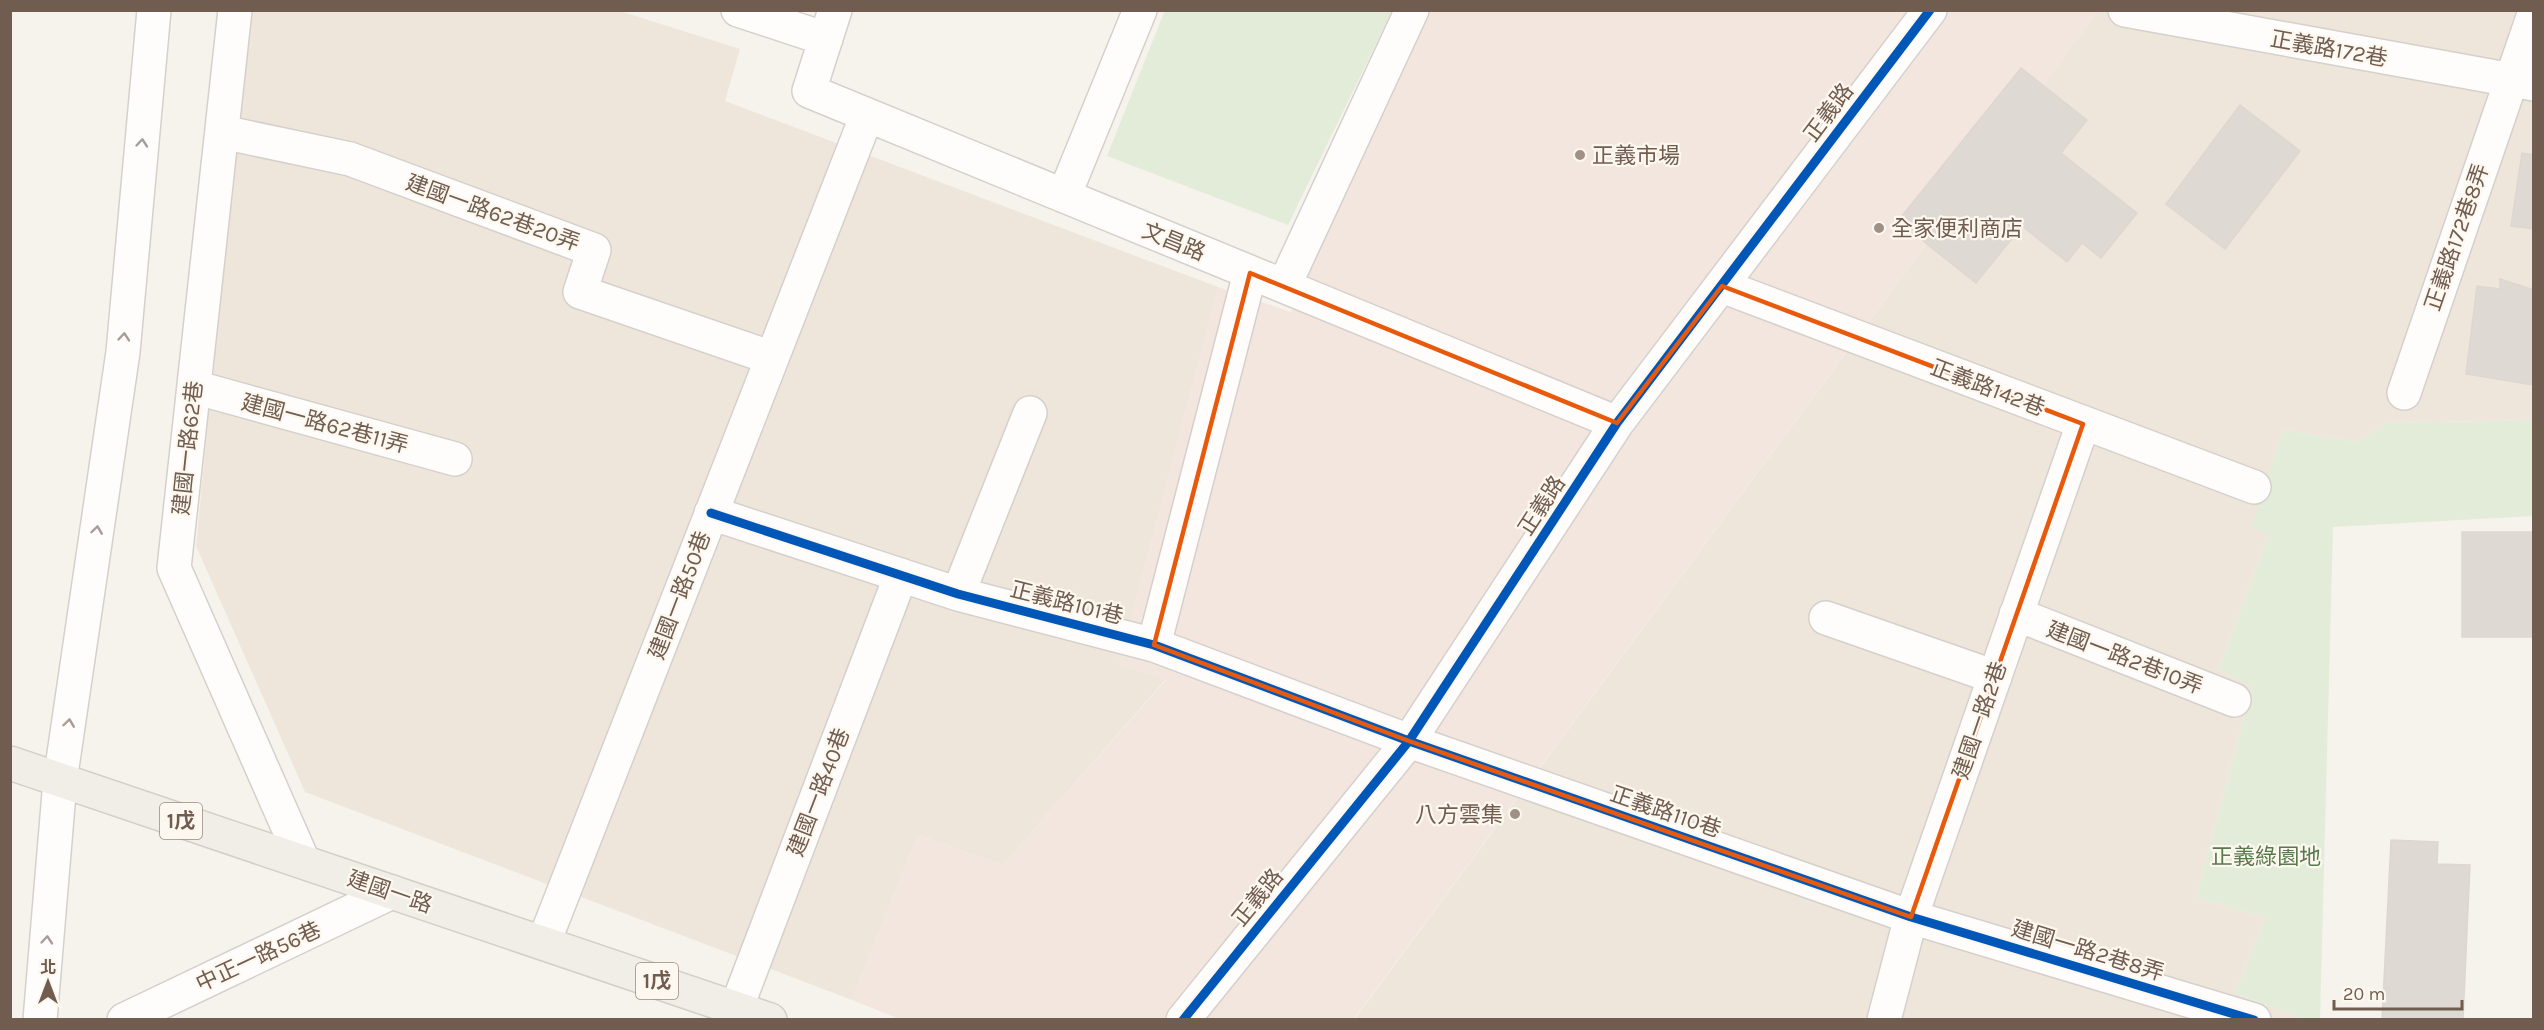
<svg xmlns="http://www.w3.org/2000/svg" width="2544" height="1030" viewBox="0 0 2544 1030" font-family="Karla,'Noto Sans TC',sans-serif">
<rect width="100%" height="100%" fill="#f6f3ed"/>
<!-- residential -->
<path fill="#eee6db" d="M247,11H620L740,49L725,101L1218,287L1119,665L1166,679L1003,865L918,835L852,1000L305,792L196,546Z
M2098,11H2533V420L2387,423L2357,442L2283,430L2269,475L2268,535L2219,669L2252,687L2196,898L2266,917L2235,993L2306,1019L1354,1020Z"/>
<!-- commercial -->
<path fill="#f3e6df" d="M1431,11H2098L1354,1019L902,1020L852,1000L918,835L1003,865L1166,680L1119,665L1218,287L1291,312Z"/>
<!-- green -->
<path fill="#e3ecd9" d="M1165,10L1392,11L1288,225L1107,156Z
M2533,420V516L2333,527L2320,1019H2306L2235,993L2266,917L2196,898L2252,687L2219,669L2268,535L2252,526L2283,430L2357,442L2387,423Z"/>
<!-- building -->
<path fill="#dfd9d3" stroke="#ded7d0" stroke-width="1.5" d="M2021,68L2087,120L2061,153L2137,213L2101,258L2082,243L2067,262L2022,226L1976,283L1898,221Z
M2240,105L2300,151L2225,249L2166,204Z
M2522,153L2534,155V229L2511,226Z
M2500,279L2534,290V385L2466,374L2477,286L2500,289Z
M2462,532H2534V637H2462Z
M2391,840L2438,842L2437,864L2470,865L2463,1020H2382Z"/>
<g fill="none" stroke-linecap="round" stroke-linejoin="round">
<!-- minor casing -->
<g stroke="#d5d0cb" stroke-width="36">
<path id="minor" d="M235,10L174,568L303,861
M738,10L826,39
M835,10L809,91L1617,423
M2125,10L2534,84
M222,132L350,159L594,250L580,292L772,358
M1064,196L1140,10
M1284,286L1412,10
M1722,286L2254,487
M194,387L455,459
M2404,393L2534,14
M711,513L958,594L1154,645L1409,741L1911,917L2254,1020
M958,594L1030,413
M2016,614L2234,700
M1826,618L1995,677
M1154,645L1250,273
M544,942L867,115
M736,1009L901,575
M40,1020L60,781L123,352L154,10
M124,1020L392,892
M1183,1020L1409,741L1617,423L1930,10
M1884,1020L1911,917L2083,424"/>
</g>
<!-- major casing -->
<g stroke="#d4cec8" stroke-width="36">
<path id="major" d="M10,763L770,1020"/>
</g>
<!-- minor -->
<use href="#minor" stroke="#fefdfc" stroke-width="33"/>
<!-- major -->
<use href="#major" stroke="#f1ede7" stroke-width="33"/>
<!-- cycleway casing -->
<g stroke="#fdf8ef" stroke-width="13">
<path id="cycleway" d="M711,513L958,594L1154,645L1409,741L1911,917L2254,1020
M1183,1020L1409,741L1617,423L1930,10"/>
</g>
<!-- cycleway -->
<use href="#cycleway" stroke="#0057b8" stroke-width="9"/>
</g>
<!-- one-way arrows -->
<defs><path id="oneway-chevron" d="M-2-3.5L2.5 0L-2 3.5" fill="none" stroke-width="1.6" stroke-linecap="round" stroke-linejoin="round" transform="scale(1.5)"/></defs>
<g stroke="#a99c95">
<use href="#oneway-chevron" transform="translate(142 143) rotate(-85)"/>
<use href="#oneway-chevron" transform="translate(124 337) rotate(-85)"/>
<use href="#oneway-chevron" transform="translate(97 530) rotate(-82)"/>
<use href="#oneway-chevron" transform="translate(69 723) rotate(-82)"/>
<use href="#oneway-chevron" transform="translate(47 940) rotate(-85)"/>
</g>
<!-- marked area -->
<path fill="none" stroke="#e8590c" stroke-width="4.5" stroke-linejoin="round" d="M1250,273L1617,423L1722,286L2083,424L1911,917L1409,741L1154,645Z"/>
<!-- markers -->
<g fill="#a09187" stroke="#fdf8ef" stroke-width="2">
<circle cx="1580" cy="155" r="6"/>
<circle cx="1879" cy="228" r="6"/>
<circle cx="1515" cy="814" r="6"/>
</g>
<g text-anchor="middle" stroke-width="4.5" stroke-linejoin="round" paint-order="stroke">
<!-- shield labels -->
<g fill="#fdf8ef" stroke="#9b8b80" stroke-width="1.5">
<rect x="160" y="803" width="42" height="36" rx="4.5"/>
<rect x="636" y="963" width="42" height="36" rx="4.5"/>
</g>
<g font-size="21" font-weight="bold" fill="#715c50">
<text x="181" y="828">1戊</text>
<text x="657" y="988">1戊</text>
</g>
<!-- street labels -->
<g font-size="22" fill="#715c50" stroke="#fdf8ef">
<text transform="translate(2329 48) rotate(10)" y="8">正義路172巷</text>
<text transform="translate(1828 112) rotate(-53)" y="8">正義路</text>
<text transform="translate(493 212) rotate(20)" y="8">建國一路62巷20弄</text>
<text transform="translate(2456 237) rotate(-71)" y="8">正義路172巷8弄</text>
<text transform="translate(1174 241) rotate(22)" y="8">文昌路</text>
<text transform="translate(1988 387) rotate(21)" y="8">正義路142巷</text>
<text transform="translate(325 423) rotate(15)" y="8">建國一路62巷11弄</text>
<text transform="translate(187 448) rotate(-84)" y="8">建國一路62巷</text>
<text transform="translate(1541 505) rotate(-57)" y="8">正義路</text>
<text transform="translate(679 595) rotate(-69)" y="8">建國一路50巷</text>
<text transform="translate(1067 602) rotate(14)" y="8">正義路101巷</text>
<text transform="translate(2125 657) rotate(21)" y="8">建國一路2巷10弄</text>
<text transform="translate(1979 720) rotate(-71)" y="8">建國一路2巷</text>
<text transform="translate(818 792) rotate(-69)" y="8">建國一路40巷</text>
<text transform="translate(1666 811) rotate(19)" y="8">正義路110巷</text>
<text transform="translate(390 891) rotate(19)" y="8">建國一路</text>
<text transform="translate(1257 897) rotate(-51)" y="8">正義路</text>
<text transform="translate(2088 950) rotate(17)" y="8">建國一路2巷8弄</text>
<text transform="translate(258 956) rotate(-25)" y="8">中正一路56巷</text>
</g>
<!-- poi labels -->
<g font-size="22" fill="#715c50" stroke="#fdf8ef" text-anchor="start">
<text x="1592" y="163">正義市場</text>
<text x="1891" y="236">全家便利商店</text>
<text x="1503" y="822" text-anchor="end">八方雲集</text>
</g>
<!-- park labels -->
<g font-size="22" fill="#597a4c" stroke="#fdf8ef">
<text x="2266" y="864">正義綠園地</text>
</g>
</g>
<!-- border -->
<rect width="2544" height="1030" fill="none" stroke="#715c50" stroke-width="24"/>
<!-- north arrow -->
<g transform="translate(48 982)" stroke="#fdf8ef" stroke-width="4.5" paint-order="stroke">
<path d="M0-4.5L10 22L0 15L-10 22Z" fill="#715c50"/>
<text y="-9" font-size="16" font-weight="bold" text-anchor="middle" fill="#715c50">北</text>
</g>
<!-- scale -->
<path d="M2334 1000v9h128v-9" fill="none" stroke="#715c50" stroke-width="3"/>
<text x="2343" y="1000" font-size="18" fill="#715c50" stroke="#fdf8ef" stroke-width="4.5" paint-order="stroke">20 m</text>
</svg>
